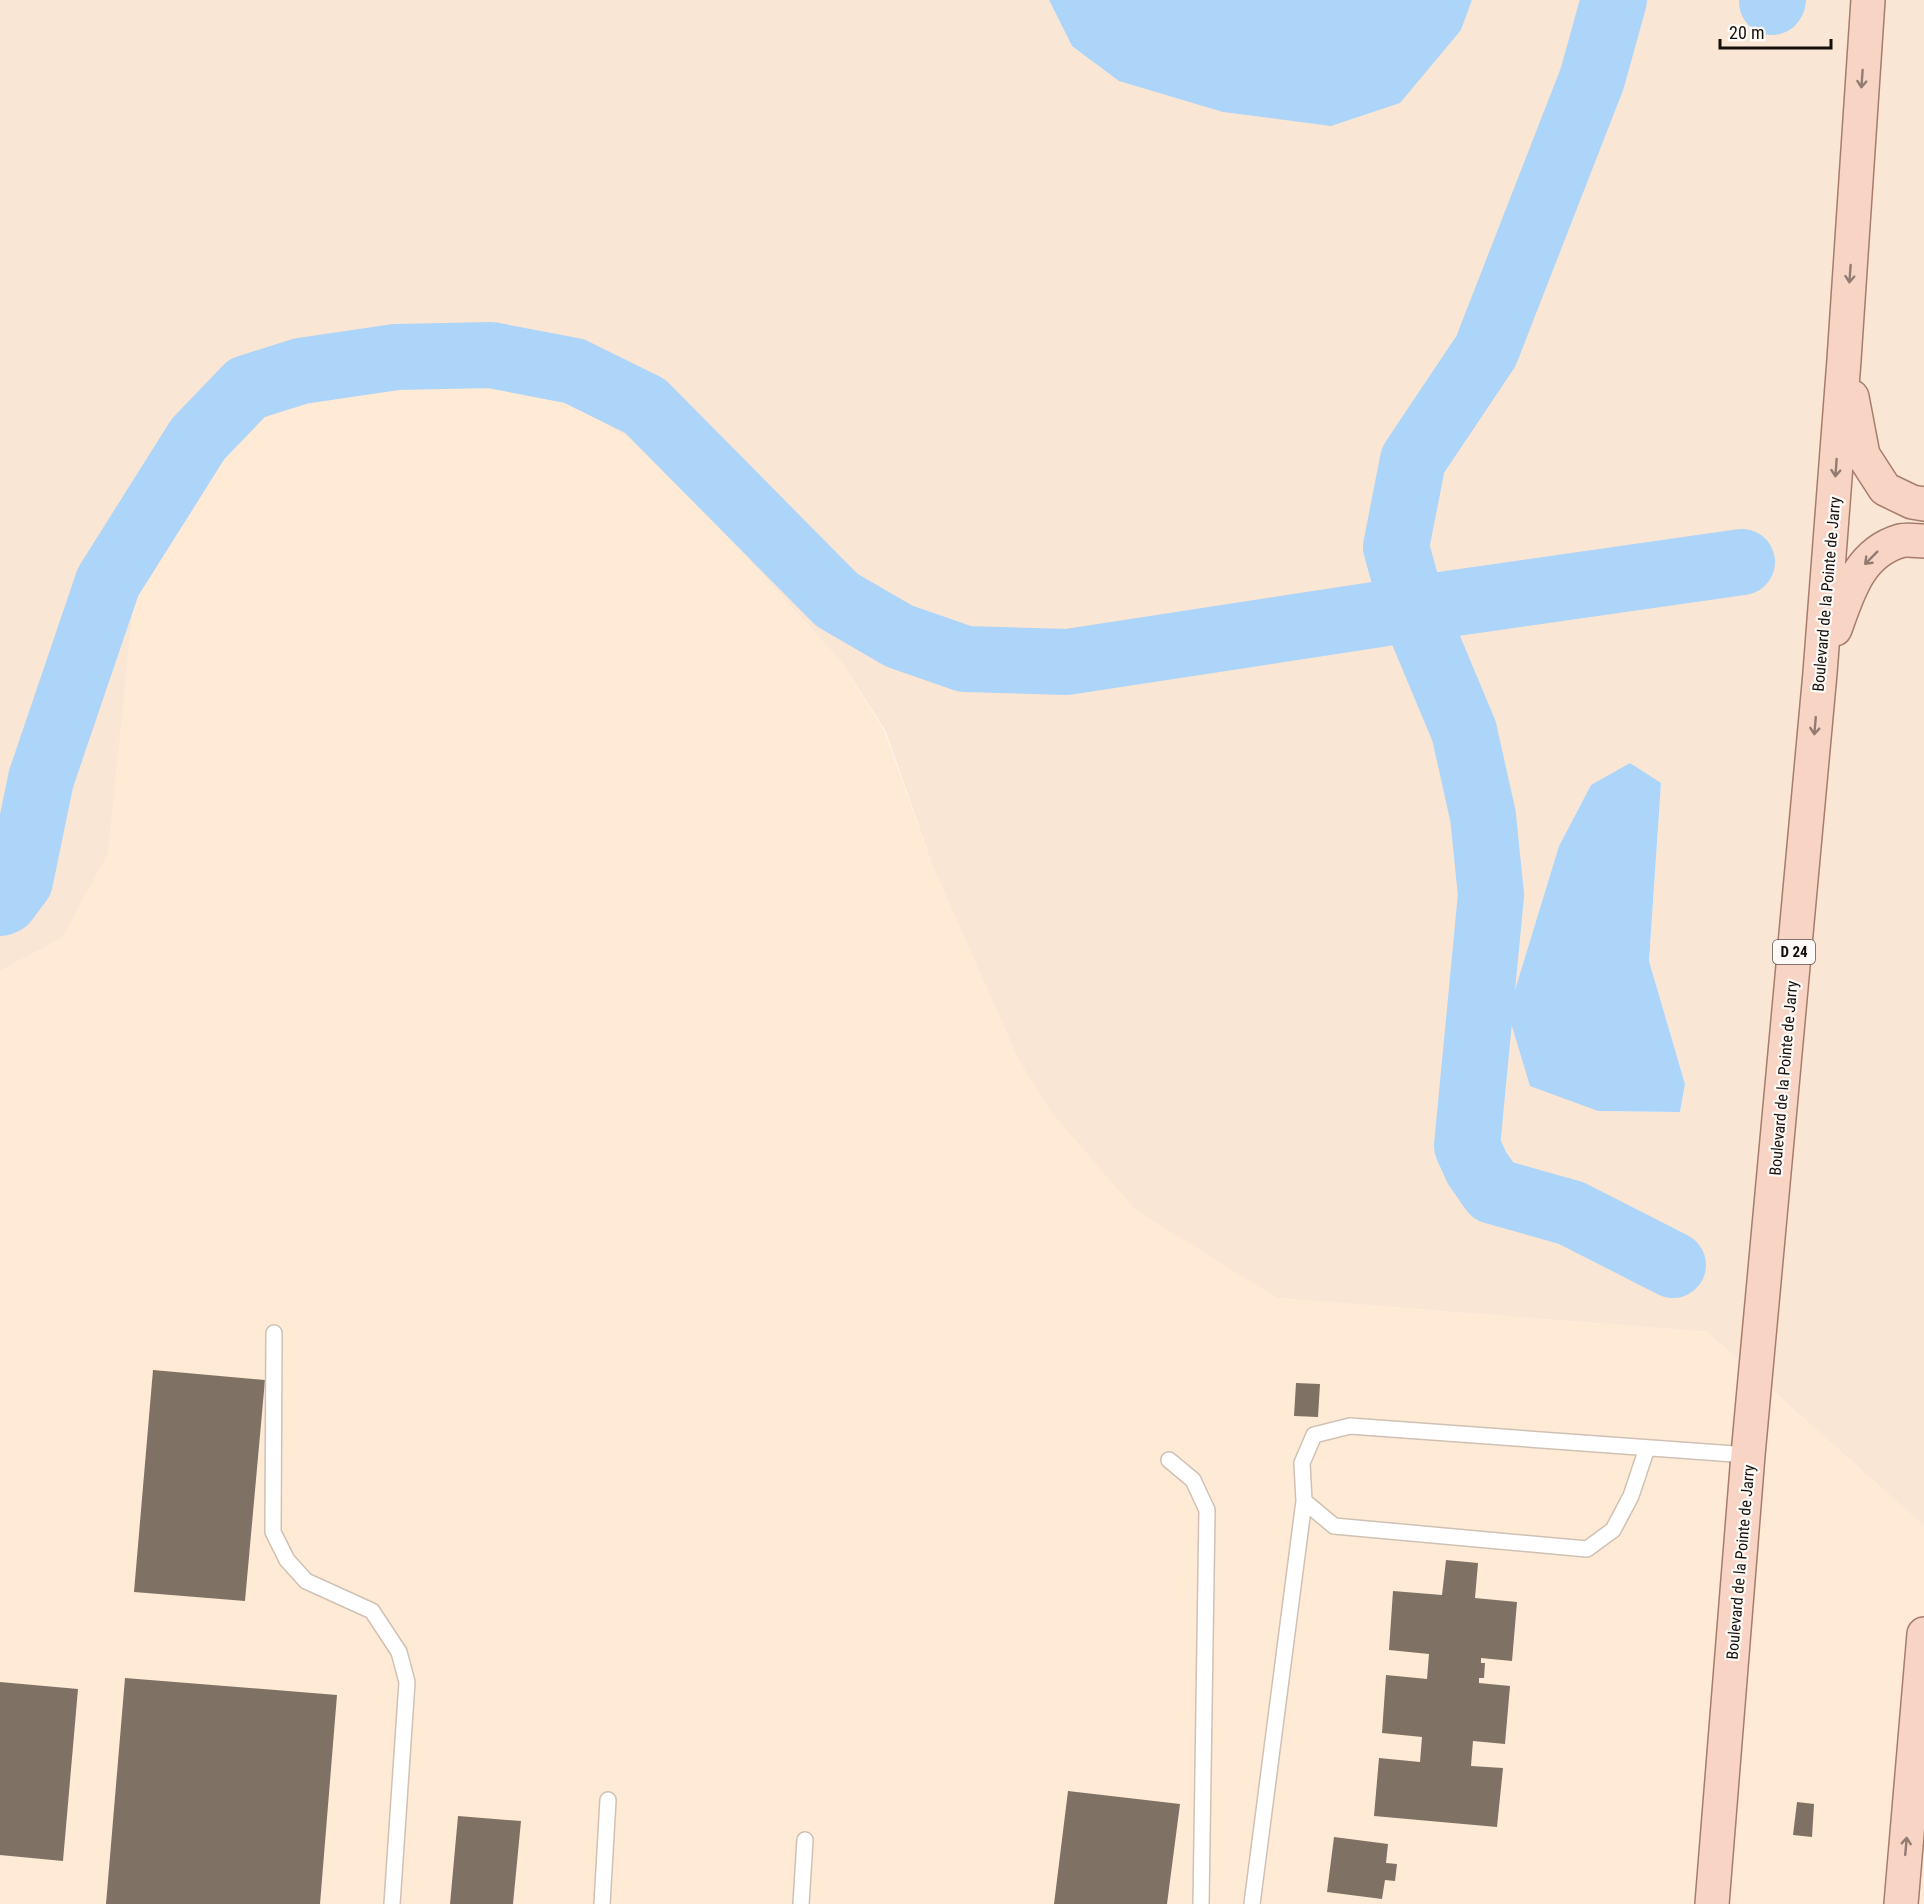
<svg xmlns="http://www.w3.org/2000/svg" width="1924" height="1904" viewBox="0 0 1924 1904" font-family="'Roboto Condensed',sans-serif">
<rect width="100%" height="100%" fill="#fdfaf7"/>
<!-- built -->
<path fill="#ffead6" d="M472,384L564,400L628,438L731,540L842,663L885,732L933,867L1018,1059L1050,1111L1277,1298L1707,1332L1924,1526V1904H0V971L62,938L127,665L133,608L179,512L235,431L296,405L369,389Z"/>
<!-- green -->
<path fill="#fae6d4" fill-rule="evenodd" d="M0,0H1049L1072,46L1461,30L1472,0H1924V1526L1707,1332L1277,1298L1136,1210L1050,1111L1018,1059L933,867L886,732L842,663L731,540L628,438L564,400L472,384L369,389L296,405L235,431L179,512L133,608L108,853L62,938L0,971ZM1661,783L1649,961L1685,1084L1680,1112L1598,1111L1508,1013L1559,846L1591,785Z"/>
<!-- water -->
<path fill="#add4f9" d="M1049,0H1472L1461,30L1400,103L1331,126L1223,112L1119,81L1072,46Z
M1630,763L1661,783L1649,961L1685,1084L1680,1112L1598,1111L1530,1086L1508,1013L1559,846L1591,785Z"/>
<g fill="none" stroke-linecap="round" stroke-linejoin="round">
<!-- river -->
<path stroke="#add4f9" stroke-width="66" d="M1614,0L1592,79L1486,351L1413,460L1396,547L1413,609L1742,562
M1772,2L1773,0
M0,903L5,901L20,881L41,779L108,582L198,439L247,388L301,371L396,357L491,355L574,371L645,406L837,600L899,636L965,659L1067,662L1413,609L1464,731L1483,816L1491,895L1467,1146L1477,1168L1493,1191L1571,1213L1673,1265"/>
</g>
<!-- building -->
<path fill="#7f7265" d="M153,1370L265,1380L245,1601L134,1592Z
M1296,1383L1320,1384L1318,1417L1294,1416Z
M1446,1560L1478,1563L1475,1598L1517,1602L1512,1661L1481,1658V1663H1485L1484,1678H1479V1683L1510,1686L1505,1744L1473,1741L1471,1766L1503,1768L1497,1827L1374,1816L1379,1758L1420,1762L1422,1737L1382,1733L1386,1675L1427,1679L1429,1654L1389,1650L1393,1591L1442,1595Z
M125,1678L337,1695L320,1904H106Z
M0,1682L78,1689L63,1861L0,1855Z
M1068,1791L1180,1804L1167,1904H1054Z
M1797,1802L1814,1804L1812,1837L1793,1835Z
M458,1816L521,1821L513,1904H450Z
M1334,1837L1388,1844L1386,1863L1397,1864L1395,1881L1385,1880L1382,1899L1327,1892Z"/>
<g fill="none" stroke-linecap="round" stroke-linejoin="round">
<!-- lane casing -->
<g stroke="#d0c1b4" stroke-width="18">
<path id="lane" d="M274,1333L273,1532L287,1560L306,1581L372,1611L399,1652L407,1682L392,1904
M1169,1460L1193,1480L1207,1510L1201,1904
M1304,1501L1334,1526L1587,1549L1613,1530L1631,1496L1647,1448
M602,1904L608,1800
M801,1904L805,1840
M1252,1904L1304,1501L1302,1463L1314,1435L1350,1426L1748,1455"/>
</g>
<!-- primary casing -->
<g stroke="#a67d6b" stroke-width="36">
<path id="primary" d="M1852,397L1863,455L1885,489L1912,502L1924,504
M1835,629C1848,593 1859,553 1900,541C1907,539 1917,541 1924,541
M1712,1904L1748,1455L1820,673L1844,360L1868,0
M1901,1904L1924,1634"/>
</g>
<!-- lane -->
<use href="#lane" stroke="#fff" stroke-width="15"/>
<!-- primary -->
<use href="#primary" stroke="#f8d4c5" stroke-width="33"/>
</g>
<!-- one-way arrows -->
<defs><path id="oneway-shaft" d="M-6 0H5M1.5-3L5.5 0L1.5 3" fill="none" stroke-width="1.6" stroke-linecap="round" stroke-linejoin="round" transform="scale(1.5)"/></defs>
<g stroke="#927c71">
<use href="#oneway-shaft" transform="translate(1862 79) rotate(94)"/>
<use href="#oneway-shaft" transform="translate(1850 274) rotate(94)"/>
<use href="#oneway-shaft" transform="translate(1836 468) rotate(94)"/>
<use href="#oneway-shaft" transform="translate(1871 558) rotate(135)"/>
<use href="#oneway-shaft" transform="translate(1815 726) rotate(95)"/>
<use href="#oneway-shaft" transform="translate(1906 1846) rotate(-85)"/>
</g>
<g text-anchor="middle" stroke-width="4.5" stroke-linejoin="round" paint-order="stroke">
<!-- shield labels -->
<rect fill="#fdfaf7" stroke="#5b5652" stroke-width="1.5" x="1773" y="940" width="42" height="24" rx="4.5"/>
<g font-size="15" font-weight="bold" fill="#15100b">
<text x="1794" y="957">D 24</text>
</g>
<!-- street labels -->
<g font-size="16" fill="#15100b" stroke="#fdfaf7">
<text transform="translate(1826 594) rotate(-85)" y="6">Boulevard de la Pointe de Jarry</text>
<text transform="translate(1783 1078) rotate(-85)" y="6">Boulevard de la Pointe de Jarry</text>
<text transform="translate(1740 1562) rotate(-85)" y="6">Boulevard de la Pointe de Jarry</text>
</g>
</g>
<!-- scale -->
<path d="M1720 39v9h111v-9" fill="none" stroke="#15100b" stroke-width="3"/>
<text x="1729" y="39" font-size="18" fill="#15100b" stroke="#fdfaf7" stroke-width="4.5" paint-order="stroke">20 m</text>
</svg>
